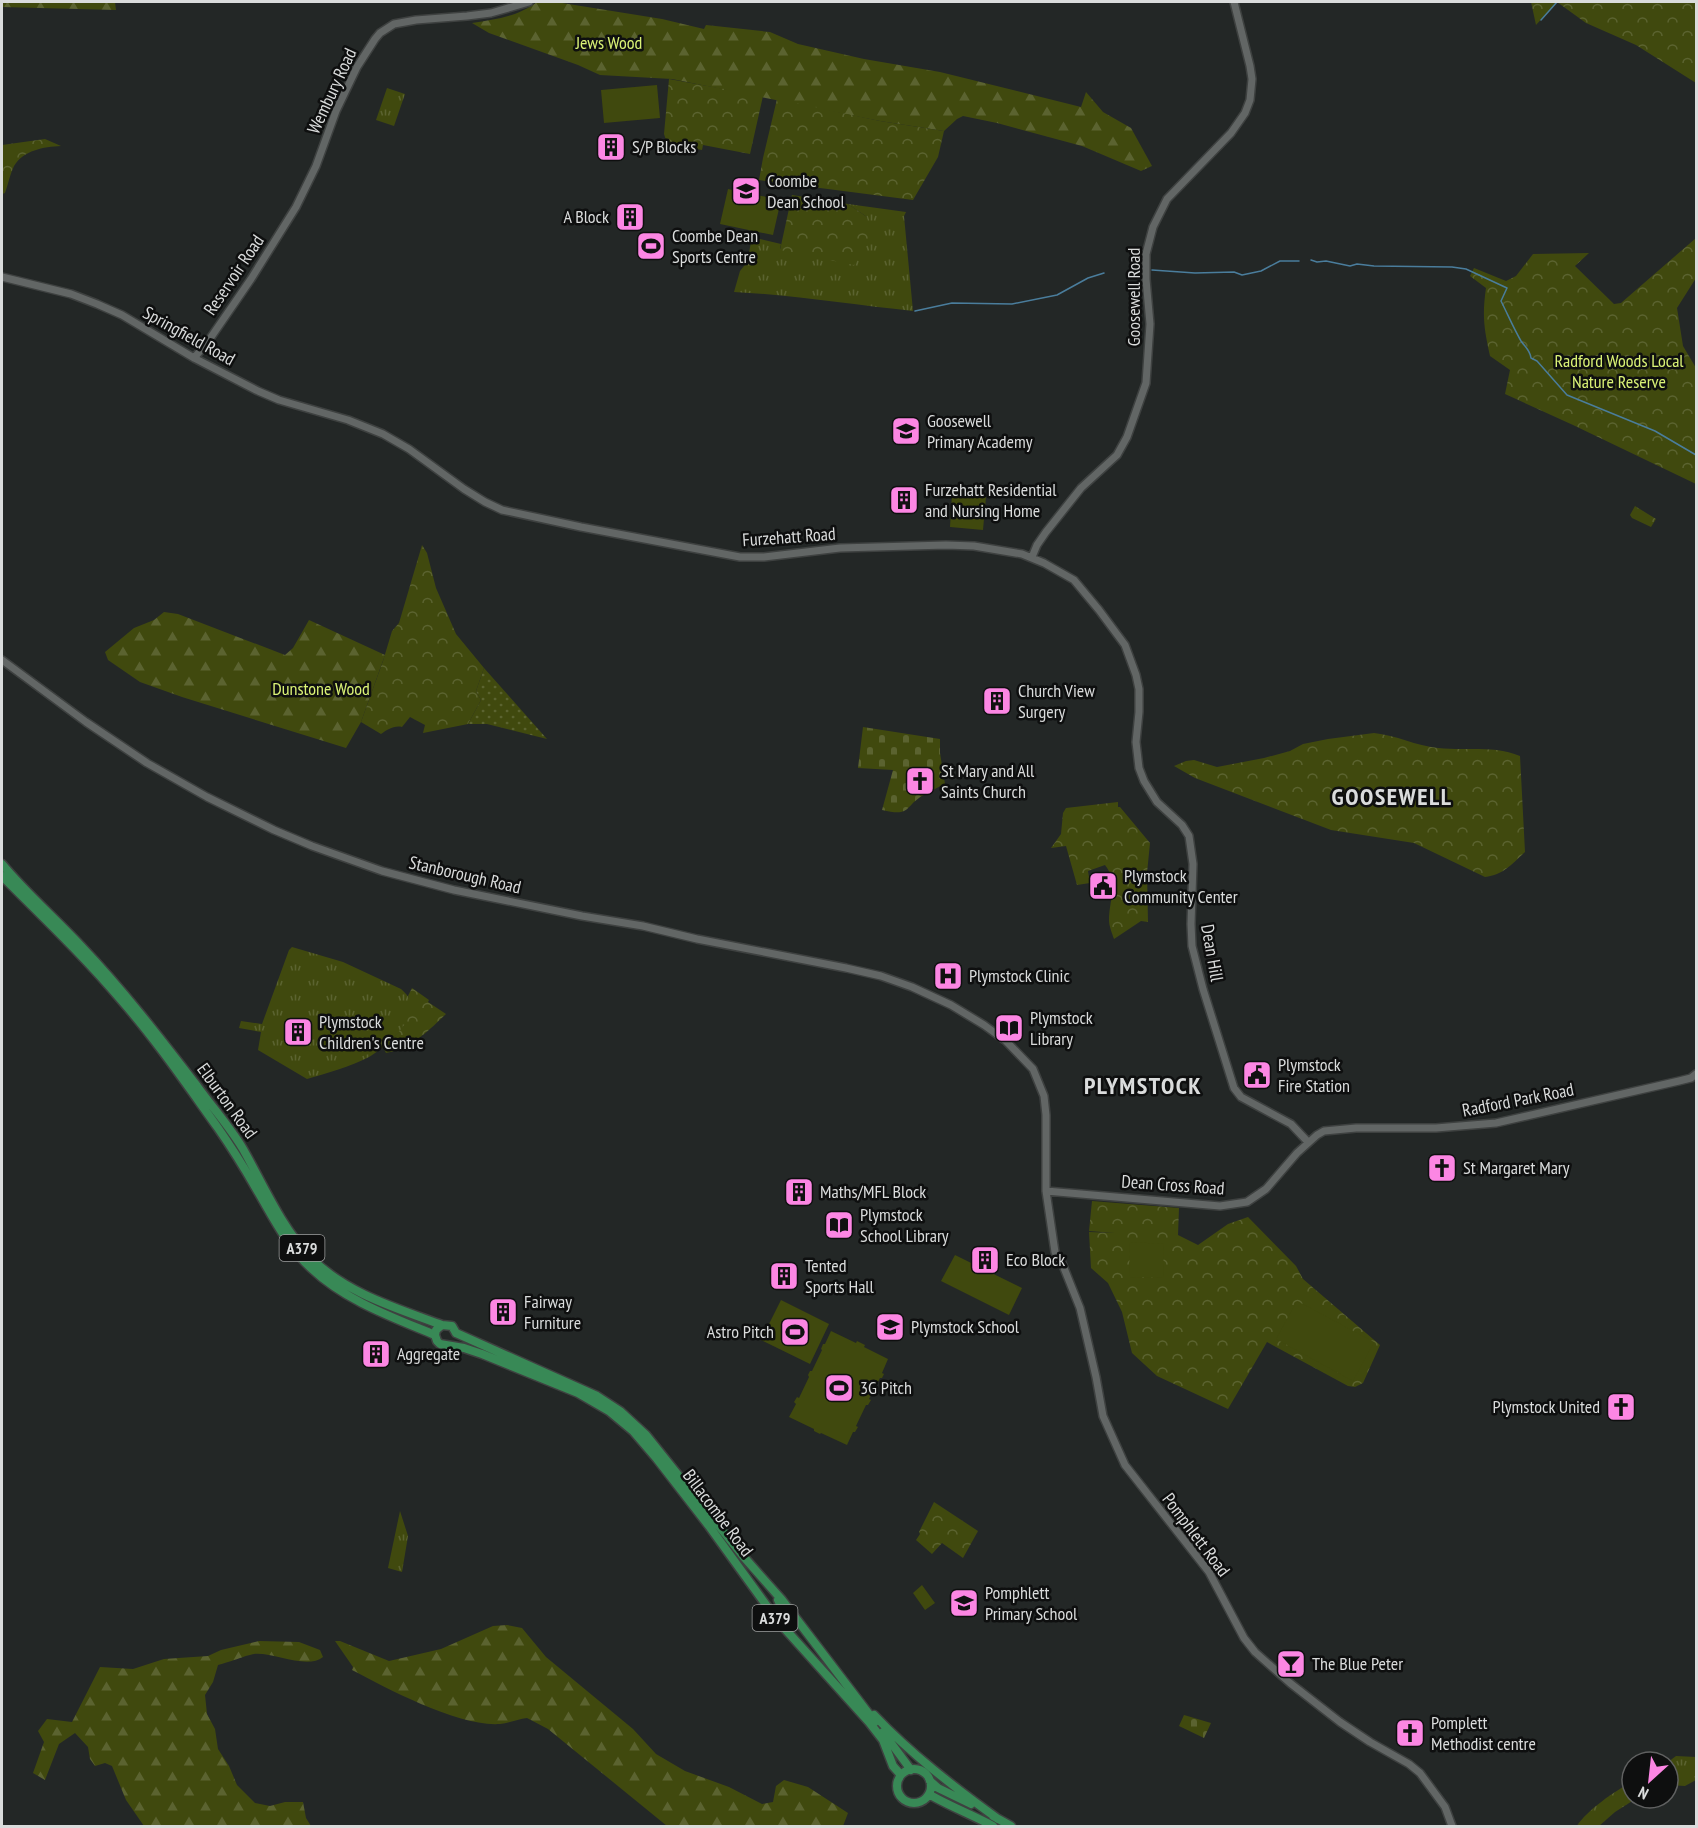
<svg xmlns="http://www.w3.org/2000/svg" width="1698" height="1828" viewBox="0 0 1698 1828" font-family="'PT Sans Narrow',sans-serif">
<defs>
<pattern id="grass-tufts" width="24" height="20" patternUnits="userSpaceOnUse" patternTransform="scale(1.5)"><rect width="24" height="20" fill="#40490e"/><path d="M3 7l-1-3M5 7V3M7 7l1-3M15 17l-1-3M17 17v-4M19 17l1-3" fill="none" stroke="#5b6330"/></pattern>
<pattern id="forest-firs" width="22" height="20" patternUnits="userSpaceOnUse" patternTransform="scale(1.5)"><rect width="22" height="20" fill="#40490e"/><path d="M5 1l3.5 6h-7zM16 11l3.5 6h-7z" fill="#5b6330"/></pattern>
<pattern id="cemetery-stones" width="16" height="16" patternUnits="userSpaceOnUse" patternTransform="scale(1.5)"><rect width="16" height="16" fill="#40490e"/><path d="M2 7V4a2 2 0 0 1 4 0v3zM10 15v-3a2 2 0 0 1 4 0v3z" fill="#5b6330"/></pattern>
<pattern id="park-crowns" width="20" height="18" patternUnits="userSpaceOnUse" patternTransform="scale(1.5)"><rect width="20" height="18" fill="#40490e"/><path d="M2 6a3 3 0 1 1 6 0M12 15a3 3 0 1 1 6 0" fill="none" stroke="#5b6330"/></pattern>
<pattern id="garden-dots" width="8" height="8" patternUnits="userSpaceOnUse" patternTransform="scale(1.5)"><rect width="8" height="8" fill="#40490e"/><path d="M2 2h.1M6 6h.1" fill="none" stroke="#5b6330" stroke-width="1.8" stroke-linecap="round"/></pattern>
</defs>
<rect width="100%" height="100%" fill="#232726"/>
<!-- grass -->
<path fill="url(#grass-tufts)" d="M387,88L405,94L394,126L376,120Z
M848,204L906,212L904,216L913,311C853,305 794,295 734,292L740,271L744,266L748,258L752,237L781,244L780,249L867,217Z
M292,947L343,962L401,989C408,995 414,1003 411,1014C406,1029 382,1049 369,1057C350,1067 327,1073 307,1079L258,1050L261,1032L239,1028L241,1021L262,1024L289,950Z
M400,1511L408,1536L402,1572L388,1568Z
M1676,1756L1696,1757V1780L1685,1786L1668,1785V1762Z
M1632,1782V1798H1637L1615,1812L1599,1826H1577C1586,1811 1616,1790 1632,1782Z"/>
<!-- forest -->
<path fill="url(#forest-firs)" d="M2,2H115L116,10L2,7Z
M537,2H556L662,19L704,29L706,25L770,32L798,44L864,59L940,72L1081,107L1086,92L1103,112L1131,128L1152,166L1141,171L1082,146L997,123L963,116L957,119L944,131L880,121L672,79L600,75L578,65L489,33L472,23C496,19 517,17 537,2Z
M164,612L178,614L285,655L293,648L309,620L385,655L361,722L346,748L182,697L140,682L108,660L105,652L134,628L154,620Z
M507,1625L522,1628L546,1657L633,1729L656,1754L685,1771L729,1787L762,1804L773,1802L776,1786L784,1780L808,1787L848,1813L843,1826H667L548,1729L527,1718C518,1719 509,1723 500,1724C459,1727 388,1689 352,1670L353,1667L335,1641H340L389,1661L441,1649L493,1626Z
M259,1641L299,1642L320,1650L323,1657C307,1670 274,1652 254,1654C247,1655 227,1663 218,1665L213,1682L205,1695L207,1714L215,1729L218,1749L229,1766L237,1785L255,1803L270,1806L285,1802H303L306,1818L311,1826H144L126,1800L112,1766L105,1763L95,1766L90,1759L88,1747L75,1733L59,1744L45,1780L33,1773L44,1742L38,1731L47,1719L72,1722L100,1667L133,1669L164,1659L208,1656L221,1650Z"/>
<!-- cemetery -->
<path fill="url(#cemetery-stones)" d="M863,727L940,739V753L945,784C937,788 930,791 922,796C904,807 911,817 882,810L893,770L858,768Z
M1184,1715L1211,1723L1204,1738L1179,1726Z"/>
<!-- park -->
<path fill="url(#park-crowns)" d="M1531,2H1696V83L1636,45L1586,23L1557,2L1536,25Z
M669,79L763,96L750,154L703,145L702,150L680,146H668L664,134Z
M777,99L880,121L944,131L938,157L913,200L759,180L763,158Z
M45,139L61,146C43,147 24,150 14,166C10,174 8,185 5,193L2,194V145Z
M792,195L848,204L867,217L870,236L854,265L780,250Z
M1696,238V278L1677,308L1683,346L1696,368V484L1573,425L1505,394L1510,370L1490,356C1484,328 1482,316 1486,288L1470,276L1474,268L1506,281L1516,276L1533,254L1589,253L1575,266L1614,304L1621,303Z
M1635,506L1656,519L1651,527L1632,518L1630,515Z
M422,545L427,553L436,588L456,634L484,668L476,691L481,700L468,724L423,733L425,725L410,717L402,727C394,725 387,730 381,734L361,722L383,661L392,631L399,623Z
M1374,733C1396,735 1416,746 1438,748C1465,751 1495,745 1520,756L1525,852C1512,864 1503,875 1485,877L1414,843L1331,830L1195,778L1174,766L1186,761L1194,760L1217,767L1264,758L1290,751L1303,744L1328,739Z
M1118,802V807H1120L1150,843L1147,873L1148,922L1141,921L1114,939C1112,933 1109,926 1109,920C1109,900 1119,883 1105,865L1088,871L1090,883L1077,885L1066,846L1051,848L1061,834L1063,813L1066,808Z
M412,988L429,1000L428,1002L446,1014C427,1032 412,1048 386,1053L383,1047C399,1032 416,1019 408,996Z
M1092,1201L1179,1208L1178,1235L1198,1245L1228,1224L1248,1217L1296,1266L1303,1279L1380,1345L1363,1383L1355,1387L1348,1386L1267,1342L1228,1409L1157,1376L1132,1353L1122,1312L1108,1283L1091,1268L1089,1232L1115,1233L1089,1231Z
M934,1502L978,1531L963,1558L942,1543L932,1554L916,1540L920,1534L919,1532Z"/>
<!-- garden -->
<path fill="url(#garden-dots)" d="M484,668L547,739L487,724H468L481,700L476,691Z"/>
<!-- pitch -->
<path fill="#40490e" d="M657,85L660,118L604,123L601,90Z
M728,189L781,200L773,235L720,224Z
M952,494L986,497L983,530L950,527Z
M1130,1242L1164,1244L1163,1278L1129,1277Z
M955,1255L1022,1288L1009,1315L941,1281Z
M781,1300L829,1324L810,1364L761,1340Z
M1297,1301L1374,1342L1353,1381L1276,1339Z
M831,1331L856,1343L857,1341L865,1345L864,1347L888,1359L882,1373L884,1374L882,1378H880L869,1399L871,1400L868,1405H866L856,1426L858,1427L855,1432H853L847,1445L821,1433L820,1434L814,1431V1429L789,1417L796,1404L794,1402L797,1397L799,1398L809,1377L808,1375L810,1371H812L822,1350L821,1349L823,1344H825Z
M922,1585L935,1603L925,1610L913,1593Z"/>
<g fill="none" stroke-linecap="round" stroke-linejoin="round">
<!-- stream -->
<path stroke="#4a7d9c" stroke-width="1.5" d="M1541,20L1557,2
M1311,260L1317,262L1326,261L1350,266L1357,264L1374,266L1452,267L1466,269L1507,288L1501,301C1508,315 1514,329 1521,341C1525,347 1530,350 1531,358L1537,361L1567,395L1655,431L1696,455
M1152,270L1195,273L1234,272L1242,275L1261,271L1280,261H1299
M915,311L952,303L1012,304L1057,295L1088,278L1104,273"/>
<!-- tertiary casing -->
<g stroke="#3e4140" stroke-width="10">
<path id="tertiary" d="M2,277L71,294L97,304L122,315L194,358L258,391L279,400L348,420L383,434L409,449L464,489L485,502L502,510L581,527L740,557H764L840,548L946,545L974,546L1022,554L1044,563L1074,580L1099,610L1125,645L1136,675L1139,689V712L1136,742L1139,768L1144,781L1157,802L1182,825L1189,836L1193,864L1191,924L1192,946L1203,989L1234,1088L1241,1097L1291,1124L1308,1142
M194,358L207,343L251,279L296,207L316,166L336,111L357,67L375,39L380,33L394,24L416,20L467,16L491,13L529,2
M1032,557L1037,545L1046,532L1081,488L1117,455L1127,437L1146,383L1150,324L1146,279V254L1153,227L1167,199L1231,133L1245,113L1250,100L1252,79L1250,66L1234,2
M2,660L86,722L147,763L207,797L274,830L312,846L382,871L454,890L582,916L643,926L697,939L846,968L881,976L912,987L951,1005L984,1025L1006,1041L1033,1069L1044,1096L1046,1115V1191L1055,1252L1062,1263L1080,1308L1096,1377L1103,1416L1125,1465L1209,1572L1244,1638L1255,1652L1290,1683L1340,1722L1370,1742L1409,1764L1420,1773L1445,1807L1452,1826
M1046,1191L1220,1206L1247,1202L1266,1189L1297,1153L1317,1135L1324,1131L1356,1128H1436L1496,1123L1679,1081L1691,1078L1696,1074"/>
</g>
<!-- primary casing -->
<g stroke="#3e4140" stroke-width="11">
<path id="primary" d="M2,864C26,893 55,918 81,946C123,990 160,1038 197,1086C212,1107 230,1127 243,1149C263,1184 281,1227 310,1257C345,1293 396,1308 442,1325
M2,876C43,917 85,957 122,1001C157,1041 187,1085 218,1128C232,1148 245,1169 257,1190C273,1217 287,1246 311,1268C346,1301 392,1317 435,1335
M456,1333L452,1326L442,1325L436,1330L435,1335L437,1341L440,1344L464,1348L482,1354L578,1393L609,1411L633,1431L657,1459L709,1526L777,1620L869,1722L883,1740L893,1766L901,1775
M456,1333L597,1396L620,1411L646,1435L743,1556L782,1600L875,1722
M777,1620C784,1614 782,1608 778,1600
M874,1715C911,1754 954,1787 998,1819
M883,1732L911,1770
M897 1786a17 17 0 1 1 34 0a17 17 0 1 1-34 0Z
M930,1781L938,1788L971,1804
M928,1796H932C952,1807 972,1815 993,1826
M993,1816L1011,1826"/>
</g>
<!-- tertiary -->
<use href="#tertiary" stroke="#626665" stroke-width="7"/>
<!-- primary -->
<use href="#primary" stroke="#388956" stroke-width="8"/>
</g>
<!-- icons -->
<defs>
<g id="building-square" transform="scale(1.5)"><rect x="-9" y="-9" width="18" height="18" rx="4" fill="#fc86e3" stroke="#0e0f0f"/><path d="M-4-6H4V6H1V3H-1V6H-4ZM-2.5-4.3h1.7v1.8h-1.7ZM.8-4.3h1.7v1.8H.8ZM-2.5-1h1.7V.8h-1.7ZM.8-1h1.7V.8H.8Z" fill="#111"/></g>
<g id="school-square" transform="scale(1.5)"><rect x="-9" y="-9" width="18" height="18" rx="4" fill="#fc86e3" stroke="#0e0f0f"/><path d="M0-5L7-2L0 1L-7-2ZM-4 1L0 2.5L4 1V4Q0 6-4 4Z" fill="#111"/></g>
<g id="stadium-square" transform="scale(1.5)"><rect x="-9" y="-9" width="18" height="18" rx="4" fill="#fc86e3" stroke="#0e0f0f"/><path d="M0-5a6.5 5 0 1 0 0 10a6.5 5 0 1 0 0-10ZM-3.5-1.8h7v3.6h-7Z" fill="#111"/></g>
<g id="church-square" transform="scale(1.5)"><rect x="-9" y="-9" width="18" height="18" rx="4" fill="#fc86e3" stroke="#0e0f0f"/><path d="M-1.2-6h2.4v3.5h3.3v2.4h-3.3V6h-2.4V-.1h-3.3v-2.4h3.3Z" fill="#111"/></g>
<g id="civic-square" transform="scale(1.5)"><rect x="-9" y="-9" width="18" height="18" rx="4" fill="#fc86e3" stroke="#0e0f0f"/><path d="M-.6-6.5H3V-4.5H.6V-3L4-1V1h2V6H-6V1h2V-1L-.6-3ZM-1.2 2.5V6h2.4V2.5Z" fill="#111"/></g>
<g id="hospital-square" transform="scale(1.5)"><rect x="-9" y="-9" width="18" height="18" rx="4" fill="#fc86e3" stroke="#0e0f0f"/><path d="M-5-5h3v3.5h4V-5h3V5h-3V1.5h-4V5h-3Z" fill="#111"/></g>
<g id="library-square" transform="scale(1.5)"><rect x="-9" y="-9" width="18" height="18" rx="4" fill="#fc86e3" stroke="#0e0f0f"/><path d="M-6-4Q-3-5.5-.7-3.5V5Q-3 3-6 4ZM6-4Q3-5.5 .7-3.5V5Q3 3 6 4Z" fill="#111"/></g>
<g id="bar-square" transform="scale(1.5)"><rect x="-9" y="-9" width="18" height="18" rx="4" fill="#fc86e3" stroke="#0e0f0f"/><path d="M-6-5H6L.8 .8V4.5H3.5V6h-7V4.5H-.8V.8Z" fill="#111"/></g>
</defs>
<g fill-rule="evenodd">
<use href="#building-square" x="611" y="147"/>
<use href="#school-square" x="746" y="191"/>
<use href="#building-square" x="630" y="217"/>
<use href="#stadium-square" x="651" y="246"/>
<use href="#school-square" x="906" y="431"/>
<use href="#building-square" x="904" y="500"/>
<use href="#building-square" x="997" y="701"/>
<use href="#church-square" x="920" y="781"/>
<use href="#civic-square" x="1103" y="886"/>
<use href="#hospital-square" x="948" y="976"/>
<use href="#library-square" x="1009" y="1028"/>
<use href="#building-square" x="298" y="1032"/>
<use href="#civic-square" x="1257" y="1075"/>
<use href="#church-square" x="1442" y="1168"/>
<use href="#building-square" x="799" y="1192"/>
<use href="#library-square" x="839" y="1225"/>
<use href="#building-square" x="985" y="1260"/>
<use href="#building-square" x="784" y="1276"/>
<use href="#building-square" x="503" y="1312"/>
<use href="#school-square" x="890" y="1327"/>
<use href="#stadium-square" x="795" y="1332"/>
<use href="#building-square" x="376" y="1354"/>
<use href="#stadium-square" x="839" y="1388"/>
<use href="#church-square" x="1621" y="1407"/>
<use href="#school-square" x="964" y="1603"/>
<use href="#bar-square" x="1291" y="1664"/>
<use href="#church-square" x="1410" y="1733"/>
</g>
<g text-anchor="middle" stroke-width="5" stroke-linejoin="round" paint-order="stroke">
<!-- shield labels -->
<g fill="#0e0f0f" stroke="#9d9e9e" stroke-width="1.5">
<rect x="279.5" y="1235" width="45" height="26" rx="4.5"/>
<rect x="752.5" y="1605" width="45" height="26" rx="4.5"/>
</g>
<g font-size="16" font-weight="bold" fill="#dadcdc">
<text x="302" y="1254">A379</text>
<text x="775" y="1624">A379</text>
</g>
<!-- park labels -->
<g font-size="18" fill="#daf276" stroke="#0e0f0f">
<text x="609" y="49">Jews Wood</text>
<text x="1619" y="367">Radford Woods Local<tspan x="1619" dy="21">Nature Reserve</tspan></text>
<text x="321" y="695">Dunstone Wood</text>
</g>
<!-- street labels -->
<g font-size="18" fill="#dadcdc" stroke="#0e0f0f">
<text transform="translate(332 91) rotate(-65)" y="6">Wembury Road</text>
<text transform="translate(234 275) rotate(-56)" y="6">Reservoir Road</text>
<text transform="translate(1134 297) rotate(-90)" y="6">Goosewell Road</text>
<text transform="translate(189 336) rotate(29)" y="6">Springfield Road</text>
<text transform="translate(789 537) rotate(-4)" y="6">Furzehatt Road</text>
<text transform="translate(465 875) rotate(13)" y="6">Stanborough Road</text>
<text transform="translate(1212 953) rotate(80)" y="6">Dean Hill</text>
<text transform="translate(1518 1100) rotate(-11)" y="6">Radford Park Road</text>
<text transform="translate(227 1101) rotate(54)" y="6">Elburton Road</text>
<text transform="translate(1173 1185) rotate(4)" y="6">Dean Cross Road</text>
<text transform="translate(718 1513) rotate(53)" y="6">Billacombe Road</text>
<text transform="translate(1196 1535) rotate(53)" y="6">Pomphlett Road</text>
</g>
<!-- poi labels -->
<g font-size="18" fill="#dadcdc" stroke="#0e0f0f" text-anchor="start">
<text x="632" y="153">S/P Blocks</text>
<text x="767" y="187">Coombe<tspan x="767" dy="21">Dean School</tspan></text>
<text x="609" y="223" text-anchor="end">A Block</text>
<text x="672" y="242">Coombe Dean<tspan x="672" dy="21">Sports Centre</tspan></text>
<text x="927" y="427">Goosewell<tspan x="927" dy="21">Primary Academy</tspan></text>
<text x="925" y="496">Furzehatt Residential<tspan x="925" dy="21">and Nursing Home</tspan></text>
<text x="1018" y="697">Church View<tspan x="1018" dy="21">Surgery</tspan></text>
<text x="941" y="777">St Mary and All<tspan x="941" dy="21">Saints Church</tspan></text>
<text x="1124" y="882">Plymstock<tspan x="1124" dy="21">Community Center</tspan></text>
<text x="969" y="982">Plymstock Clinic</text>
<text x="1030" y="1024">Plymstock<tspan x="1030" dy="21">Library</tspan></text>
<text x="319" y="1028">Plymstock<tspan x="319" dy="21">Children's Centre</tspan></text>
<text x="1278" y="1071">Plymstock<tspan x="1278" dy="21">Fire Station</tspan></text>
<text x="1463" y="1174">St Margaret Mary</text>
<text x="820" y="1198">Maths/MFL Block</text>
<text x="860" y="1221">Plymstock<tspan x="860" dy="21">School Library</tspan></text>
<text x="1006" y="1266">Eco Block</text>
<text x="805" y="1272">Tented<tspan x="805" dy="21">Sports Hall</tspan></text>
<text x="524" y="1308">Fairway<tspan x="524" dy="21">Furniture</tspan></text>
<text x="911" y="1333">Plymstock School</text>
<text x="774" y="1338" text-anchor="end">Astro Pitch</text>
<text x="397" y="1360">Aggregate</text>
<text x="860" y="1394">3G Pitch</text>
<text x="1600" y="1413" text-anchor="end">Plymstock United</text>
<text x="985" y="1599">Pomphlett<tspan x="985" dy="21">Primary School</tspan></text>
<text x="1312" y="1670">The Blue Peter</text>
<text x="1431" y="1729">Pomplett<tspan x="1431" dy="21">Methodist centre</tspan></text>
</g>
<!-- district labels -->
<g font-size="24" font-weight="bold" letter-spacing="1.5" fill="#dadcdc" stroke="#0e0f0f">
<text x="1392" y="805">GOOSEWELL</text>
<text x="1143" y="1094">PLYMSTOCK</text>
</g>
</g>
<!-- border -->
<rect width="1698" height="1828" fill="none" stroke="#dadcdc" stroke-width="6"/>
<!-- north arrow -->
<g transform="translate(1650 1780) rotate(207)"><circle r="28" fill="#0e0f0f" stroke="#606161" stroke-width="1.5"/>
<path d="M0-4.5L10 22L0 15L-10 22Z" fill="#fc86e3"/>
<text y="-9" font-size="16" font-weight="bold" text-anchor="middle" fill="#dadcdc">N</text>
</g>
</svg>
